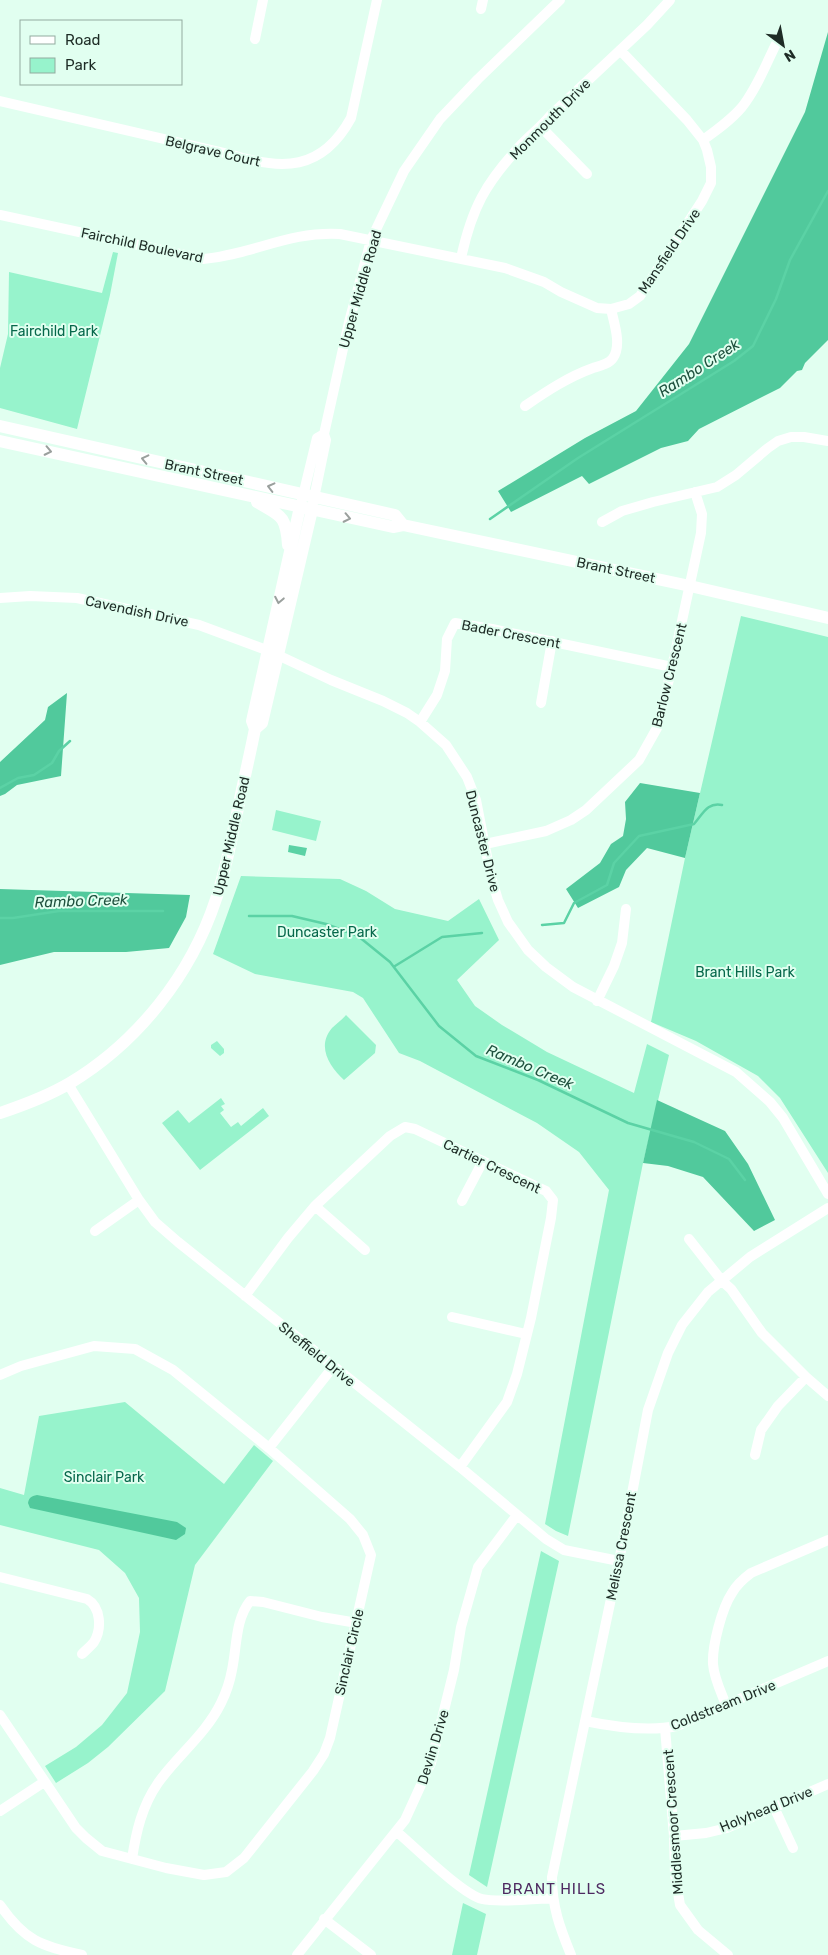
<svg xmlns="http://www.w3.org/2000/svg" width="828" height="1955" viewBox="0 0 828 1955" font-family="Rubik,sans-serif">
<rect width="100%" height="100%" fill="#e1fff0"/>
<!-- green -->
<path fill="#97f3cc" d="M113,252L118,253L110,295L77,429L0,408V368L8,334L9,272L102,293Z
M741,616L828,637V1173L780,1098L758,1076L696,1041L651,1022L685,858Z
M276,810L321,821L316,841L272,830Z
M241,876L340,879L366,891L395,909L448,921L479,899L499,940L457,980L475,1006L502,1025L547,1052L634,1093L647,1044L669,1055L643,1163L568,1536L556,1531L545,1524L609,1190L579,1152L537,1123L420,1061L399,1053L363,998L353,992L255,974L213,954Z
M346,1015L376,1045L375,1053L344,1080C330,1067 316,1047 332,1028C336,1024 342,1020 346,1015Z
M217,1041L224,1049V1053L220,1056L211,1048V1045Z
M221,1098L225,1104L221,1106L224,1110L220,1113L231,1127L238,1122L241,1126L263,1108L269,1116L200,1170L162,1123L178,1110L189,1123Z
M125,1402L224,1484L254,1445L273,1461L195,1565L165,1691L108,1747L88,1763L56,1783L45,1766L76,1747L102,1725L127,1693L140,1632L139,1598L125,1573L99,1550L0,1525V1488L24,1495L39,1416Z
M541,1551L559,1561L487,1887L469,1875Z
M463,1903L486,1914L477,1955H452Z"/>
<!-- forest -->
<path fill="#51c99c" d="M828,32V340L805,363L802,370L797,371L780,388L699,429L688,441L661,448L589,484L582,476L511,512L498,491L585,438L636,411L689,344L805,112Z
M67,693L61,776L17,785L5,794L0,796V762L45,720L48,707Z
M640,783L700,793L685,858L647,848L626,870L619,887L578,908L566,889L600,863L611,844L623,836L626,819L625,802Z
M0,889L190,895L186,917L169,948L126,952H54L0,965Z
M657,1100L725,1131L748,1164L775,1220L754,1231L703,1177L668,1166L643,1163Z
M37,1495L177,1522L186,1528L185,1534L176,1540L30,1508L28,1503C29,1498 31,1496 37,1495Z"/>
<!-- water -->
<path fill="#5bd2a5" d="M289,845L307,848L305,856L288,852Z"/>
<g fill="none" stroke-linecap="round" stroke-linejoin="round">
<!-- stream -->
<path stroke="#5bd2a5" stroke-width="2.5" d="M490,519L578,458L734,361L753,346L776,299L790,260L828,191
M0,788L18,778L34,775L52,763L59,751L70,741
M249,916H292L326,924L358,936L390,962L439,1026L476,1056L538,1080L628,1123L694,1142L729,1159L745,1180
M0,918H13L59,911H163
M542,925L564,923L574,903L607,885L614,863L639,836L694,824C703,814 707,802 722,805
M395,966L442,937L482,933"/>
<!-- minor -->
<path stroke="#fff" stroke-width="10" d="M481,9L483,0
M255,39L263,0
M0,101L229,154C282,171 322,171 351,118L377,0
M541,127L587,174
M703,140C717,130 731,120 742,107C757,88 766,64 777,42
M0,215L203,259C252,255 288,231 340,234L505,268L544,282L561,292L597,308L611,309L629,304L640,296L702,201L711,183V167L707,150L703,140L687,120L620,50
M461,258C472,208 485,184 520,146C530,135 541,127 550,116L647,25L670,0
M525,406C547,391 568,377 593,368C600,366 609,364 613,358C622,345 614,323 611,309
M302,500L317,438L324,434
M313,503L326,440L324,434L349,322L371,240L404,171L440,119L478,79L560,0
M602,522L622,511L653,502L717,487L736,475L768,448L778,441L791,437H804L828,441
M0,598L30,596L77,598L199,625L269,651L331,680L383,701L407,713L420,722L446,745L467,777L476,800L491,877L498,900L508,922L528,950L546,967L573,987L736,1072L770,1102L783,1118L828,1194
M541,703L552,641
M420,722L437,695L445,671L447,639L455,623L492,629L672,667
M485,844L546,831L571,820L586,810L639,760L657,728L672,667L701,533L702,514L695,492
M597,1001L614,966L622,943L626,909
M68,1084L139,1200L155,1222L178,1242L460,1467L546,1539L564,1550L619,1561
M462,1201L483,1161
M315,1206L365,1250
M95,1231L139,1200
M689,1239L722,1281L731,1289L762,1333L806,1377L828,1396
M245,1296L288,1238L315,1206L390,1136L405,1127L415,1129L546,1191L553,1200L551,1218L531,1318L517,1374L507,1402L460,1467
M452,1317L526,1334
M0,1375L21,1366L94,1346L135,1349L173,1370L269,1448L350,1519L363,1535L371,1555L330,1738L324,1754L313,1771L244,1858L226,1872L204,1875L166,1868L102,1851L86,1838L76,1828L0,1715
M269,1448L333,1367
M755,1455L761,1430L778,1406L806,1377
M0,1577L87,1599C101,1607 102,1629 94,1642C91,1646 86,1650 82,1654
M726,1705C721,1692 714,1678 713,1664C712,1646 722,1608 732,1593C737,1584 743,1579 751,1573L828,1540
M585,1721C614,1727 647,1732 677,1726L828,1661
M665,1728L674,1836L675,1875L680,1905L698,1930L728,1955
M774,1807L793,1848
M0,1811L44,1782
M397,1832C415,1847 462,1894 482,1899C499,1903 532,1899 552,1898
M674,1836L706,1833L727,1828L828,1784
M132,1859C136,1832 142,1806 158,1783C177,1756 206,1734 221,1703C226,1693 230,1681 232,1670C237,1647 235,1620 250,1601L263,1602L322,1617L357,1623
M0,1905C25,1941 41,1946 82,1955
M324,1919L371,1955
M297,1955L405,1820L431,1763L454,1670L461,1627L478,1567L517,1515
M571,1955C560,1928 552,1907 552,1877L619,1561L648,1410L668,1353L682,1325L708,1292L750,1257L828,1208"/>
<!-- major -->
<path stroke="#fff" stroke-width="12" d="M0,426L395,515L403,525
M0,441L393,527L403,525L690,586L828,618
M257,502C280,516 286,514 288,545
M255,729L252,721L300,507
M0,1113C24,1105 48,1096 70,1083C138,1042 191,975 216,899C225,873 230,846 236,818C242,788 249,759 255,729L262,723L312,510"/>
</g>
<!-- one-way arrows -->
<defs><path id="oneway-chevron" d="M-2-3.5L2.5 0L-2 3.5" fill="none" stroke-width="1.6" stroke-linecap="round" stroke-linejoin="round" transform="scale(1.25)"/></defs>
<g stroke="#9aa09d">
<use href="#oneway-chevron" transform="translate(48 451) rotate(12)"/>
<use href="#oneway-chevron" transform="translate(145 459) rotate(-167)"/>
<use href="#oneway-chevron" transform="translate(271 487) rotate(-166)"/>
<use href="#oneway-chevron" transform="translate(347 518) rotate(12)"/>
<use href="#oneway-chevron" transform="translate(279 600) rotate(101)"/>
</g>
<g text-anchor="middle" stroke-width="4" stroke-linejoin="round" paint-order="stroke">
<!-- street labels -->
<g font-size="14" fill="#1e2c26" stroke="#e1fff0">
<text transform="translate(550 119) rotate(-45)" y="5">Monmouth Drive</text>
<text transform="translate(213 151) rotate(13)" y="5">Belgrave Court</text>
<text transform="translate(142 245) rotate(12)" y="5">Fairchild Boulevard</text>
<text transform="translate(669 251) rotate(-56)" y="5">Mansfield Drive</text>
<text transform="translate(360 289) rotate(-74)" y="5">Upper Middle Road</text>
<text transform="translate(204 472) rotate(12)" y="5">Brant Street</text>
<text transform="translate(616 570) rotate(12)" y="5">Brant Street</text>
<text transform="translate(137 611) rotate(12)" y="5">Cavendish Drive</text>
<text transform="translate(511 634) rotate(11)" y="5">Bader Crescent</text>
<text transform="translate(669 675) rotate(-76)" y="5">Barlow Crescent</text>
<text transform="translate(231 836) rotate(-77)" y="5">Upper Middle Road</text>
<text transform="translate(483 841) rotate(76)" y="5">Duncaster Drive</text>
<text transform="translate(492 1166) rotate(26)" y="5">Cartier Crescent</text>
<text transform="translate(317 1354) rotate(39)" y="5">Sheffield Drive</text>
<text transform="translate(621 1546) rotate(-79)" y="5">Melissa Crescent</text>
<text transform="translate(349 1652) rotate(-77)" y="5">Sinclair Circle</text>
<text transform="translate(723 1705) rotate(-22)" y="5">Coldstream Drive</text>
<text transform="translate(433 1747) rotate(-73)" y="5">Devlin Drive</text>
<text transform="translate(766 1809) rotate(-22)" y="5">Holyhead Drive</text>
<text transform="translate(673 1822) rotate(-94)" y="5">Middlesmoor Crescent</text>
</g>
<!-- park labels -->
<g font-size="14" fill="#06684b" stroke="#e1fff0">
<text x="54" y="336">Fairchild Park</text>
<text x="327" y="937">Duncaster Park</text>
<text x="745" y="977">Brant Hills Park</text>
<text x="104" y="1482">Sinclair Park</text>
</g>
<!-- water labels -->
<g font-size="15" font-style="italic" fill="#1f513e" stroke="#e1fff0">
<text transform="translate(699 368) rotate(-33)" y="5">Rambo Creek</text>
<text transform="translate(81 901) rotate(-2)" y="5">Rambo Creek</text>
<text transform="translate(530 1067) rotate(23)" y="5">Rambo Creek</text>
</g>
<!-- neighbourhood labels -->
<g font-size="15" letter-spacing="1" fill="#4e2a61" stroke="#e1fff0">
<text x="554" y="1894">BRANT HILLS</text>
</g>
</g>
<!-- legend -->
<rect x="20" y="20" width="162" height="65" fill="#e1fff0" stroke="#93ab9f"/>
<rect x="30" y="36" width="25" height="8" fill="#ffffff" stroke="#93ab9f"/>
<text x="65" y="45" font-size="15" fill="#1e2c26">Road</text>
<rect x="30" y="58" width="25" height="15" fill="#97f3cc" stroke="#93ab9f"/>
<text x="65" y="70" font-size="15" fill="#1e2c26">Park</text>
<!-- north arrow -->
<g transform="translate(783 45) rotate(148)" stroke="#e1fff0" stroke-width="4" paint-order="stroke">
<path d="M0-4L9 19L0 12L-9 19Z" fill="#1e2c26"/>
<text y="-8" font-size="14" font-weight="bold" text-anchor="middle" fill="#1e2c26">N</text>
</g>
</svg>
